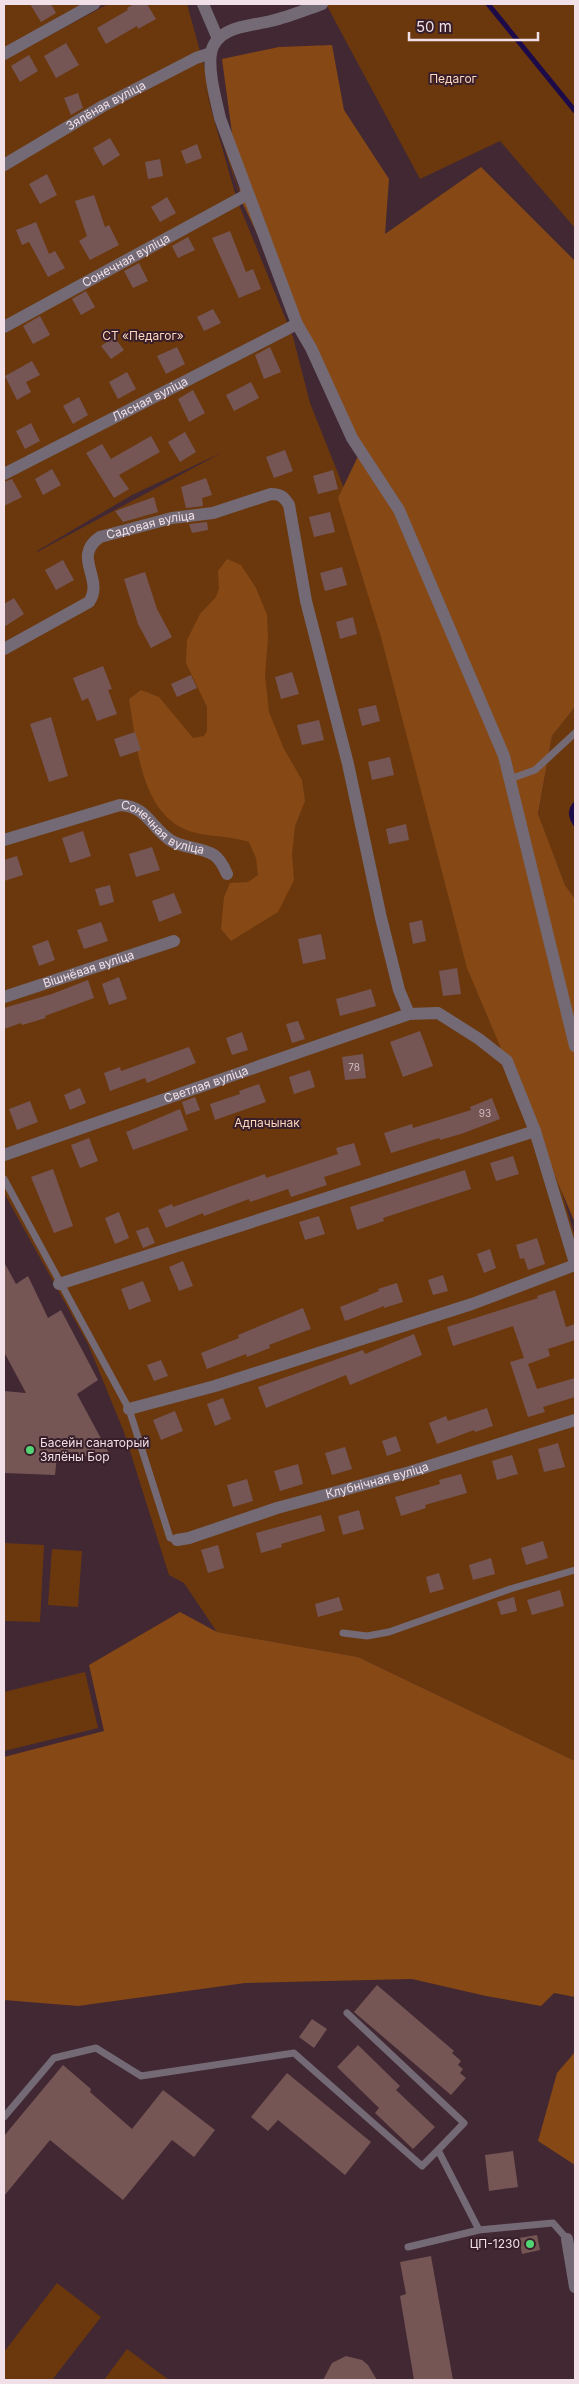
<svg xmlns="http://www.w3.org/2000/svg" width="579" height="2384" viewBox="0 0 579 2384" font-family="Inter,sans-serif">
<rect width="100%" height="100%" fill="#412833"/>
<!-- green -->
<path fill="#6b380e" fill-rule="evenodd" d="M4,4H104L4,59Z
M108,4H187L241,200L204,84L237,200L293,337L310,403L389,601L575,1237V1761L358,1657L217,1632L184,1583L169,1575L124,1432L88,1344L4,1193V60ZM223,452L37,552V551L132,495Z
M326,4H575V228L500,141L420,179Z
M575,707V899L565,885L538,815L552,736Z
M4,1543L44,1545L40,1622L4,1621Z
M52,1549L82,1551L78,1607L48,1605Z
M85,1672L98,1728L4,1751V1692Z
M57,2283L101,2317L52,2380H4V2352Z
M127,2349L169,2380H104Z"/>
<!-- forest -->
<path fill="#864814" d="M332,45L344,110L389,179L385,234L481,167L575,261V707L552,736L538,814L565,885L575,899V1223L467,968L381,637L338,498L361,450L241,200L222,59L279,47Z
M227,559L241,565L256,588L267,615L268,638L265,675L269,712L284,749L302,780L305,801L295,826L292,854L294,880L278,912L231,941L221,929L224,897L230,883L248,882L258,875L256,858L249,842C230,836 214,837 196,833C140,820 137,744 129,699L141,690L159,697L193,738L204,736L207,731V707L186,663L187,640L200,614L216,597L219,589L218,571Z
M180,1612L217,1632L358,1657L575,1761V1997L554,1993L541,2006L486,1996L412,1979L245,1983L78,2006L4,2000V1757L104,1731L89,1665Z
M575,2052V2165L538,2141L557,2073Z"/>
<!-- water -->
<path fill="#1d0a48" d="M575,801V828C568,819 566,809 575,801Z"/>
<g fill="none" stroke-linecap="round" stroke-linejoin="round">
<!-- stream -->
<path stroke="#1d0a48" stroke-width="5" d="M488,4L575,111"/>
</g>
<!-- building -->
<path fill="#755654" d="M30,4H51L56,13L41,22Z
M134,4H147L156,19L138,29L137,26L106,44L97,28L128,10L127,8Z
M66,43L79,65L56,78L44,56Z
M29,55L38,71L20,82L11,66Z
M78,93L83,108L71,115L64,98Z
M110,138L120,155L103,166L93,148Z
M197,144L202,158L186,164L181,151Z
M160,159L163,176L148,179L145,162Z
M47,174L57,195L40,204L29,184Z
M94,195L105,227L109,225L119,245L90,260L79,241L87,236L75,201Z
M167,197L176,213L160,222L151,207Z
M36,222L49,254L55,251L65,268L48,277L29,242L22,245L16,230Z
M230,231L246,272L253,269L261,289L239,298L212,238Z
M188,237L195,250L178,258L172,246Z
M139,263L148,281L133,288L124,271Z
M86,291L95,307L81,315L72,299Z
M213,309L221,323L204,331L197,317Z
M40,316L50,335L33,344L23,326Z
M114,337L124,350L111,359L101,346Z
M177,347L185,364L166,374L157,356Z
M270,347L281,372L264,379L255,355Z
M32,361L40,375L26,382L31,392L17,400L5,376Z
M127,372L136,389L118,399L109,382Z
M251,382L259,398L234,411L226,395Z
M193,390L205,413L189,422L178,399Z
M79,397L88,415L73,424L63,406Z
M31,423L40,441L25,449L16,431Z
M185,432L196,452L180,462L168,442Z
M151,436L160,452L119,475L129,489L114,498L86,453L102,444L111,459Z
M285,450L293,471L274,478L266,457Z
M52,469L61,485L43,495L35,479Z
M333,470L338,489L318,494L313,476Z
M206,478L212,495L202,498L203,506L186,508L181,487Z
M12,479L22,497L4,506V482Z
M154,497L158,512L123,522L115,511Z
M330,512L335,532L314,537L309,517Z
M207,522L208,530L192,533L189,524Z
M63,560L74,580L56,590L45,570Z
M342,567L347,585L325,591L320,573Z
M145,572L157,609L172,637L151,648L138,624L124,579Z
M14,598L24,614L4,627V604Z
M353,617L357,634L340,639L336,622Z
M103,666L112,689L108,690L117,714L97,721L88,698L82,701L73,678Z
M292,672L299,694L281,699L275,677Z
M191,675L197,688L177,697L171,684Z
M376,705L380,721L362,726L358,709Z
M51,717L68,776L49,782L30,724Z
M319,720L324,740L302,745L297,725Z
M135,732L141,750L120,757L114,739Z
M390,757L394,775L372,780L368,762Z
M406,824L409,840L389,844L386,829Z
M83,831L91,856L70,863L62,838Z
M152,847L160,870L136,877L129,854Z
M17,856L23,875L4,881V860Z
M110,885L114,902L100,906L95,889Z
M174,893L182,913L159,922L152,901Z
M422,920L426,941L413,944L409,923Z
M101,922L108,941L84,949L77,930Z
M321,934L326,959L303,964L298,939Z
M48,940L55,960L39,966L32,946Z
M457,968L461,994L443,996L439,971Z
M119,977L127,999L109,1005L102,984Z
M88,980L94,998L45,1016L46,1018L22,1025L21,1023L4,1029V1008L52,994Z
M371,989L376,1006L340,1016L336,999Z
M298,1021L305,1039L292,1043L286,1024Z
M420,1031L433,1066L403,1077L390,1042Z
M242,1032L248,1050L232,1055L226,1038Z
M189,1047L196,1063L147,1083L145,1078L110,1091L104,1073L120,1067L121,1071Z
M363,1054L366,1078L345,1080L342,1057Z
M310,1070L315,1087L294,1094L289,1077Z
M259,1084L266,1102L215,1120L210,1104L240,1094L239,1091Z
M80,1088L86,1103L70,1110L64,1095Z
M195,1097L200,1110L186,1115L182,1102Z
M492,1098L500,1119L464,1133L440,1140L439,1138L391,1153L384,1133L412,1124L413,1128L471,1110L470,1107Z
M30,1101L38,1122L17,1130L9,1109Z
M180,1109L188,1130L133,1150L126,1132Z
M89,1138L98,1161L80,1168L71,1145Z
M354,1143L361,1165L324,1177L327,1185L291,1197L288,1189L250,1202L249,1199L204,1216L203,1213L166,1228L158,1210L172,1204L173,1207L265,1174L266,1178L338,1154L336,1148Z
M513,1156L519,1174L496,1181L490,1163Z
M53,1169L73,1226L54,1233L31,1177Z
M465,1170L471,1189L383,1218L384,1221L357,1230L350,1207Z
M119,1212L129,1238L115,1244L105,1218Z
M319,1216L325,1234L305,1240L299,1222Z
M148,1227L155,1243L143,1248L136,1231Z
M537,1238L545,1264L528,1270L524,1258L520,1259L516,1245Z
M490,1249L496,1268L484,1273L477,1254Z
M183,1261L193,1286L179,1291L169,1267Z
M4,1262L16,1284L28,1276L48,1318L61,1310L98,1380L77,1394L111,1457L57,1455L55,1475L4,1473V1391L26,1393L4,1352Z
M443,1275L448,1291L433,1295L428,1280Z
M143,1281L151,1301L129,1310L121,1289Z
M397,1283L403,1302L384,1308V1306L345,1321L340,1307L379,1291L378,1289Z
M555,1290L566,1327L575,1324V1340L548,1349L550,1356L528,1364L537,1389L575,1378V1397L543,1407L545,1412L528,1417L510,1362L524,1358L513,1326L453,1346L447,1327L538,1298L537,1296Z
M303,1308L311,1329L269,1345L270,1348L247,1357L246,1354L207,1369L201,1353L239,1338L238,1335Z
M414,1334L422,1355L350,1385L346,1375L266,1408L258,1387L363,1350L365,1354Z
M161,1360L168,1376L154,1381L147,1365Z
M223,1398L231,1419L215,1426L207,1404Z
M487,1408L493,1426L475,1432L474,1430L437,1444L429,1423L446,1416L448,1421Z
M175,1411L183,1431L161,1440L153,1420Z
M396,1436L401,1451L387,1456L382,1441Z
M558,1443L565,1467L544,1472L538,1449Z
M345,1447L352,1469L332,1475L325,1453Z
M512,1455L518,1474L497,1480L492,1461Z
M298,1464L303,1484L280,1491L274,1471Z
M461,1474L467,1493L425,1505L426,1508L401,1516L395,1497L440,1484L439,1480Z
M247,1479L253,1501L233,1507L227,1485Z
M359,1510L364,1529L343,1535L338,1516Z
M321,1515L325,1531L281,1544L282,1547L261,1553L256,1533Z
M543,1541L548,1558L526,1565L521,1548Z
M218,1545L224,1568L208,1573L201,1550Z
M491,1558L495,1574L473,1580L469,1565Z
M439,1573L444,1589L430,1593L426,1577Z
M560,1590L564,1606L532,1615L527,1600Z
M339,1597L343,1610L318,1617L315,1604Z
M514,1597L517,1611L501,1615L497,1602Z
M377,1985L454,2051L452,2053L461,2061L458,2065L463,2069L460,2073L466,2078L451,2095L354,2012Z
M312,2019L327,2029L314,2048L299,2037Z
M358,2045L400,2086L396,2090L435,2127L413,2149L375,2113L379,2108L337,2067Z
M63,2065L91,2089L90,2092L132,2129L163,2090L215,2130L194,2157L172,2140L123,2200L50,2140L4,2196V2136Z
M287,2073L371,2142L345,2175L278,2120L268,2131L251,2117Z
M513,2151L518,2187L489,2191L485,2155Z
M537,2235L540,2250L522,2254L519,2238Z
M431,2256L453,2380H414L400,2296L406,2294L400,2262Z
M346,2356L362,2360L368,2365L377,2380H323L332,2363Z"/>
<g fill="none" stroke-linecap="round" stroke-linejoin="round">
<!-- service -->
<path stroke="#736a75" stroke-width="7" d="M510,779L535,770L575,733
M4,1179L129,1409L170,1538L177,1540
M343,1633L367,1636L389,1632L510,1589L575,1570
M347,2013L464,2123L438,2150L479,2230
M4,2117L54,2058L96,2048L141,2076L294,2053L422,2166L438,2150
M408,2247L479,2230L553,2223L567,2239"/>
<!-- minor -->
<g stroke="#736a75" stroke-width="12">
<path d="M203,4L218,39"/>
<path d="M322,4C305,10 288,17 271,21C251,26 216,26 211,53C208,72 216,100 220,118L297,324L311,348L352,438L399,510L504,756L575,1046"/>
<path d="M4,54L94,4"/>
<path id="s1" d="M4,165L103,106L196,58L211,53"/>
<path id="s2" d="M4,327L248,194"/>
<path id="s3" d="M4,474L297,324"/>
<path id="s4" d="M4,649L89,602C105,579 71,557 100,537L172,518L213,513L271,494C281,494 284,497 289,505L306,601L348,764L381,918L399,990L409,1014"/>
<path id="s5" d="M4,840L120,805C146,806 150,826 170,840C183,849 200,846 214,855C220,859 224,867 227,874"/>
<path id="s6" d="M4,997L174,941"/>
<path id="s7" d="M4,1155L409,1014L438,1013L479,1039L507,1061L535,1131L575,1263"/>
<path d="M59,1284L535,1131"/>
<path d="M129,1409L215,1386L472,1304L575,1265"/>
<path id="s8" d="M177,1540L189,1538L277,1508L410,1472L575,1420"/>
<path d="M567,2239L575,2287"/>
</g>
</g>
<!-- markers -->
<g fill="#51d673" stroke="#371e29" stroke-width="2">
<circle cx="30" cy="1450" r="5"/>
<circle cx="530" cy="2244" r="5"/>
</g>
<g text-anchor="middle" stroke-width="4" stroke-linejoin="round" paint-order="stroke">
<!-- number labels -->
<g font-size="10" fill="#d2bec2">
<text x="354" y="1071">78</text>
<text x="485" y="1117">93</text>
</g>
<!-- park labels -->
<g font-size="12" fill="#fdd7be" stroke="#371e29">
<text x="453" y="83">Педагог</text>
<text x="143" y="340">СТ «Педагог»</text>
<text x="267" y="1127">Адпачынак</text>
</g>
<!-- street labels -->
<g font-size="12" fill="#f1e0e7" stroke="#371e29">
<text dy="4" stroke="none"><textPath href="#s1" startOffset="118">Зялёная вуліца</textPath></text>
<text dy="4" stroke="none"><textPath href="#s2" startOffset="139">Сонечная вуліца</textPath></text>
<text dy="4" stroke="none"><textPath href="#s3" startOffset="164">Лясная вуліца</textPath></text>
<text dy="4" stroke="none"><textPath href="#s4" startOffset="220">Садовая вуліца</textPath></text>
<text dy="4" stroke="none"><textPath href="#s5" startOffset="171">Сонечная вуліца</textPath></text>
<text dy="4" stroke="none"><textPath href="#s6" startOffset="89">Вішнёвая вуліца</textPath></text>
<text dy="4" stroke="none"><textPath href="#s7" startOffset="214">Светлая вуліца</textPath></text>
<text dy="4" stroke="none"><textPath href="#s8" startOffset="209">Клубнічная вуліца</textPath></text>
</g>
<!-- poi labels -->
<g font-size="12" fill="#f1e0e7" stroke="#371e29" text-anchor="start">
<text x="40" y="1447">Басейн санаторый<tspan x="40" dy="14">Зялёны Бор</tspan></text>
<text x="520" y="2248" text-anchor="end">ЦП-1230</text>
</g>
</g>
<!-- border -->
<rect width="579" height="2384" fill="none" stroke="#f1e0e7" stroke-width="10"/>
<!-- scale -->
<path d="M409 32v8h129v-8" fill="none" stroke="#f1e0e7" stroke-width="2.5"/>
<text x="416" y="32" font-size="15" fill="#f1e0e7" stroke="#371e29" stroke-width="4" paint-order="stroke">50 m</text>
</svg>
